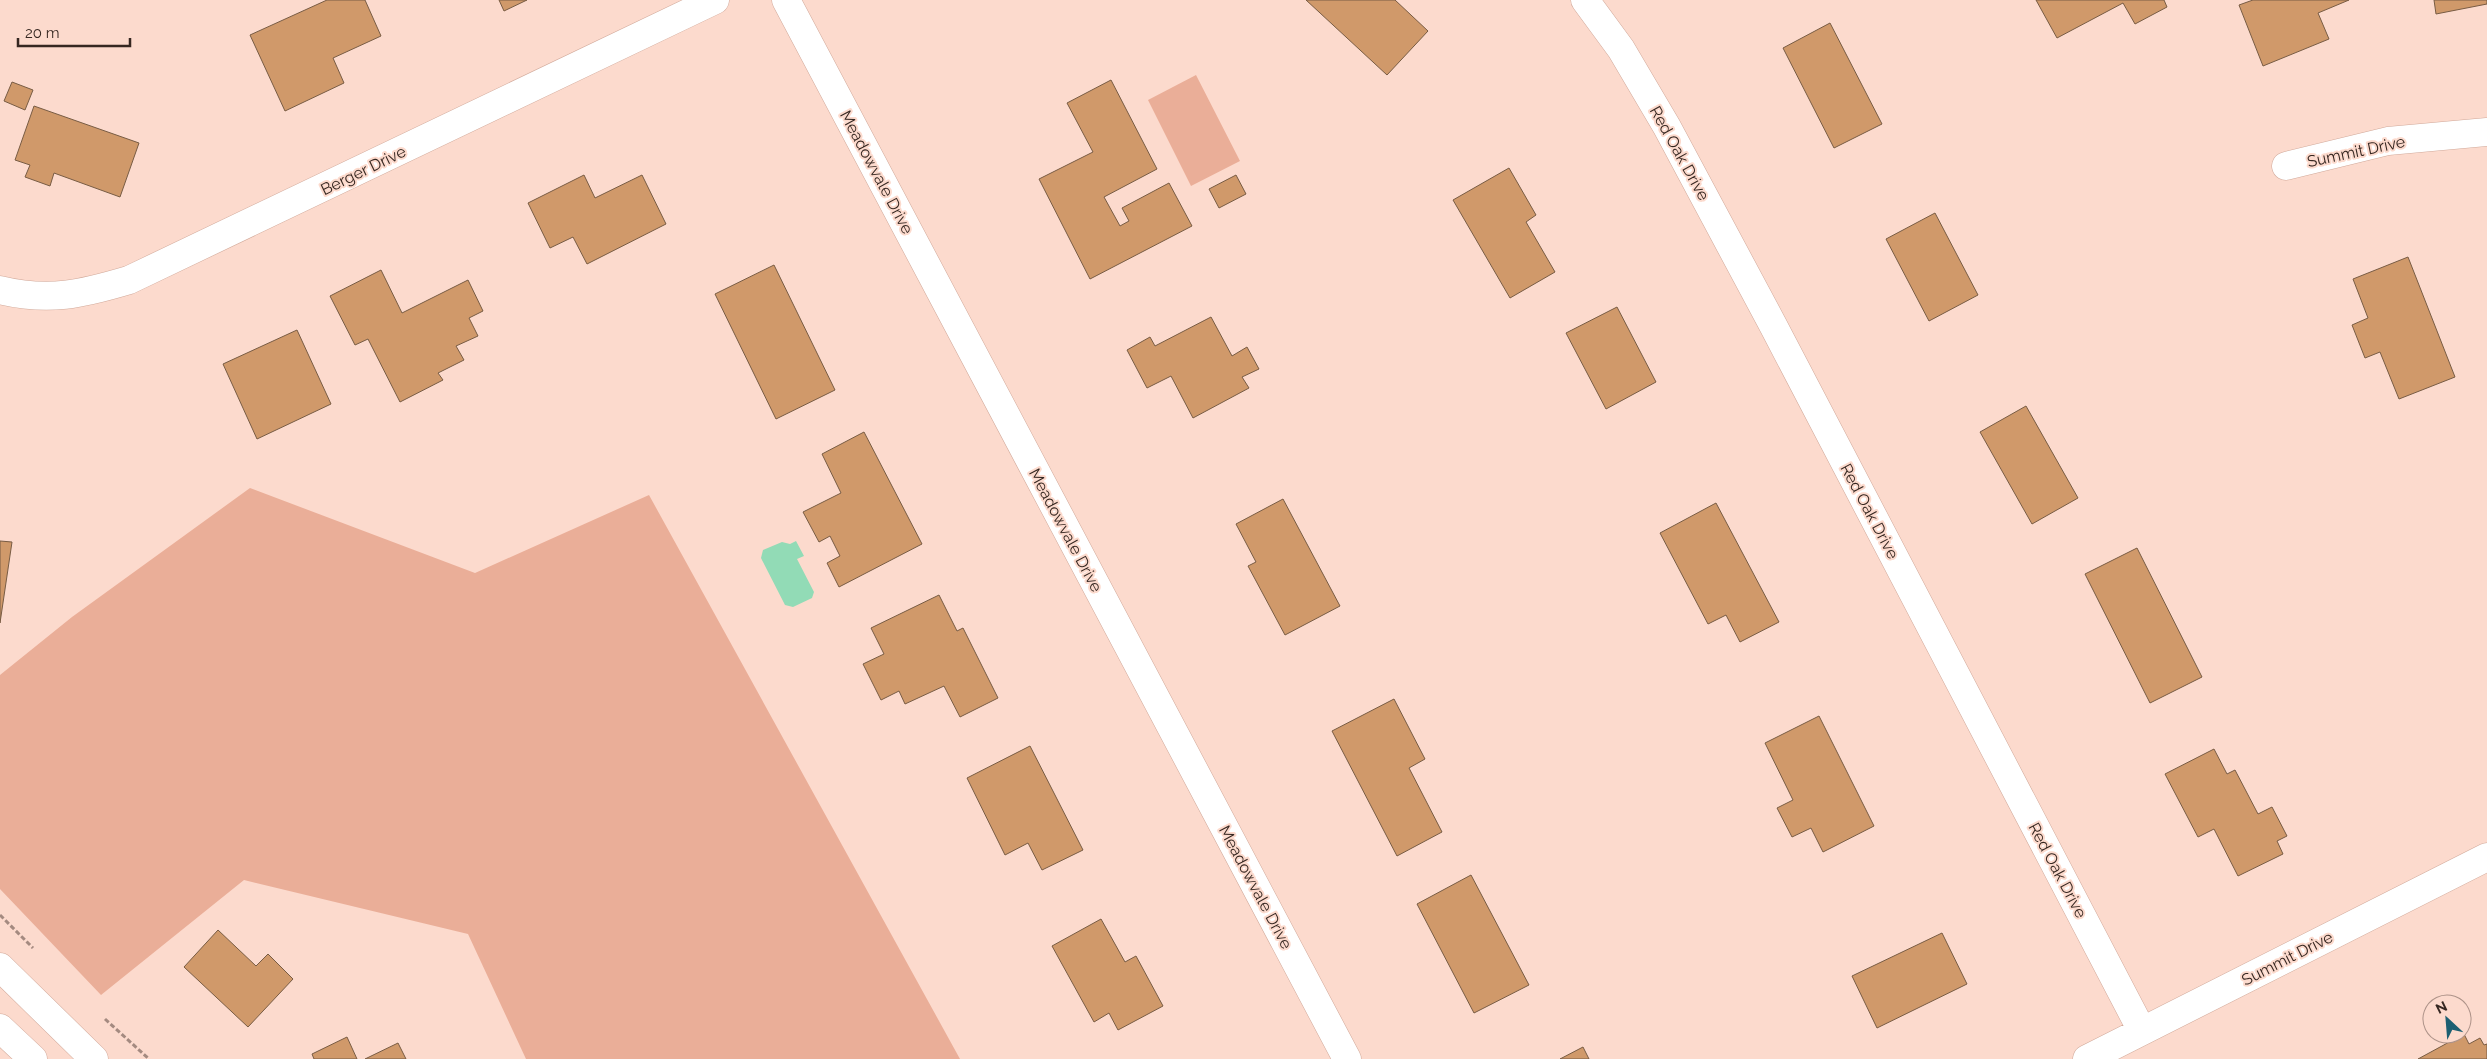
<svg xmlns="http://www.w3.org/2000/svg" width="2487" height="1059" viewBox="0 0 2487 1059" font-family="Raleway,sans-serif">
<rect width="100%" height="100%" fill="#fcdacd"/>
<!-- green -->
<path fill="#eaae98" d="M1196,75L1240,161L1191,186L1148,100Z
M250,488L475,573L649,495L960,1059H526L468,934L244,880L101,995L0,889V675L72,617Z"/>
<!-- water -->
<path fill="#92dbb6" d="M796,541L804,556L797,559L814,592L812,598L793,607L785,605L761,558L763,550L782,542L790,544Z"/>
<!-- building -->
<path fill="#d0996a" stroke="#785c44" d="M327,0H365L381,36L333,58L344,83L285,111L250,35Z
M499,0H527L504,11Z
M1306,0H1395L1428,31L1387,75Z
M2036,0H2164L2167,7L2135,24L2123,3L2057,38Z
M2253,0H2349L2318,13L2329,39L2263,66L2239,5Z
M2434,0H2487V4L2436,14Z
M1830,23L1882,124L1834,148L1783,48Z
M1111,80L1157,169L1104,197L1120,226L1129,221L1122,208L1169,183L1192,226L1090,279L1039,179L1093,152L1067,103Z
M12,82L33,90L25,110L4,101Z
M34,106L139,143L120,197L54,173L50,186L25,177L30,165L15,160Z
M1509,168L1536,215L1526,222L1555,272L1510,298L1453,200Z
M584,175L595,198L642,175L666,224L587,264L573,237L550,248L528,203Z
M1236,175L1246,194L1219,208L1209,189Z
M1935,213L1978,295L1929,321L1886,239Z
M2408,257L2455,377L2399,399L2380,352L2365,358L2352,325L2368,318L2353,279Z
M774,265L835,390L776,419L715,294Z
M381,270L402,313L468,280L483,311L469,318L478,336L456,346L464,360L438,373L443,380L400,402L368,339L355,345L330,296Z
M1617,307L1656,382L1606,409L1566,333Z
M1211,317L1232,356L1247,347L1259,369L1242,377L1249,388L1193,418L1171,376L1147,388L1127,350L1150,337L1155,346Z
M297,330L331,404L257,439L223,364Z
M2026,406L2078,498L2032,524L1980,432Z
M864,432L922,544L839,587L827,563L840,556L830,536L819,542L803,512L841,493L822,454Z
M1283,499L1340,606L1285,635L1248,566L1256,562L1236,524Z
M1716,503L1779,622L1740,642L1726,615L1708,624L1660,533Z
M0,541L12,542L0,623Z
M2137,548L2202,677L2150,703L2085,574Z
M939,595L957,631L963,628L998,698L960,717L944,686L905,704L899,691L881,700L863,664L884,654L871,628Z
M1394,699L1425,759L1409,768L1442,832L1397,856L1332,731Z
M1819,716L1874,826L1823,852L1811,828L1792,837L1777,808L1793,800L1765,743Z
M1030,746L1083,850L1042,870L1028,843L1005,855L967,778Z
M2214,749L2227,774L2235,770L2258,814L2272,807L2287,836L2277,841L2283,854L2238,876L2214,829L2198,837L2165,774Z
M1471,875L1529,985L1474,1013L1417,904Z
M1101,919L1125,962L1136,956L1163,1006L1118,1030L1109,1013L1094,1022L1052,946Z
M218,930L256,966L268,954L293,979L248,1027L184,967Z
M1942,933L1967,984L1877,1028L1852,976Z
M2464,1034L2469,1044L2480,1038L2484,1045L2487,1044V1059H2418Z
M347,1037L357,1059H314L312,1054Z
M398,1043L406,1059H365Z
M1583,1047L1589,1059H1560Z"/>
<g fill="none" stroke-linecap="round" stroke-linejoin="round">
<!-- minor casing -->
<g stroke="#d1a99a" stroke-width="29">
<path id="minor" d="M786,0L1347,1059
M1585,0L1621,49L1667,127L1774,327L2142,1031
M2286,166L2388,141L2487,132
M0,290C49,302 82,294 129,280L715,0
M2087,1059L2487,857"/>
</g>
<!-- secondary casing -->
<g stroke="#d1a99a" stroke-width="29">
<path id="secondary" d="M0,967L94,1059
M0,1028L33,1059"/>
</g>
<!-- path -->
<path stroke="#a48a80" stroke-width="3" stroke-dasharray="5 2.5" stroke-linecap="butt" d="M0,915L33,948
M105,1019L149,1059"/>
<!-- minor -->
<use href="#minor" stroke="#fff" stroke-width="28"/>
<!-- secondary -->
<use href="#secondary" stroke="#fff" stroke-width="28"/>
</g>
<g text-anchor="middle" stroke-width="4" stroke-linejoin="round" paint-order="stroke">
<!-- street labels -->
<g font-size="16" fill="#362721" stroke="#fcdacd">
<text transform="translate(2356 151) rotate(-12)" y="6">Summit Drive</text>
<text transform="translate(1680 153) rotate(61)" y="6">Red Oak Drive</text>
<text transform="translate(363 170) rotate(-26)" y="6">Berger Drive</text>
<text transform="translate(877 172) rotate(62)" y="6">Meadowvale Drive</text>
<text transform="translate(1870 511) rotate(62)" y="6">Red Oak Drive</text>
<text transform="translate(1066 530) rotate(62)" y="6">Meadowvale Drive</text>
<text transform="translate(2058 870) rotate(62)" y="6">Red Oak Drive</text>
<text transform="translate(1256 887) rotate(62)" y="6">Meadowvale Drive</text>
<text transform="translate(2287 958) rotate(-27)" y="6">Summit Drive</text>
</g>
</g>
<!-- north arrow -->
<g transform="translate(2447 1019) rotate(334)"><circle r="24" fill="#fcdacd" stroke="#ad9288"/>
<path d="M0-4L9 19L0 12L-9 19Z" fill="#1c5f72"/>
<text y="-8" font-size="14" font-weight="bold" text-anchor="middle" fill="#362721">N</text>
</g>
<!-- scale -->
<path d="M18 38v8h112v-8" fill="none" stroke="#362721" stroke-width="2.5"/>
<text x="25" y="38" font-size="15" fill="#362721" stroke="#fcdacd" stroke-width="4" paint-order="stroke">20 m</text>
</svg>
